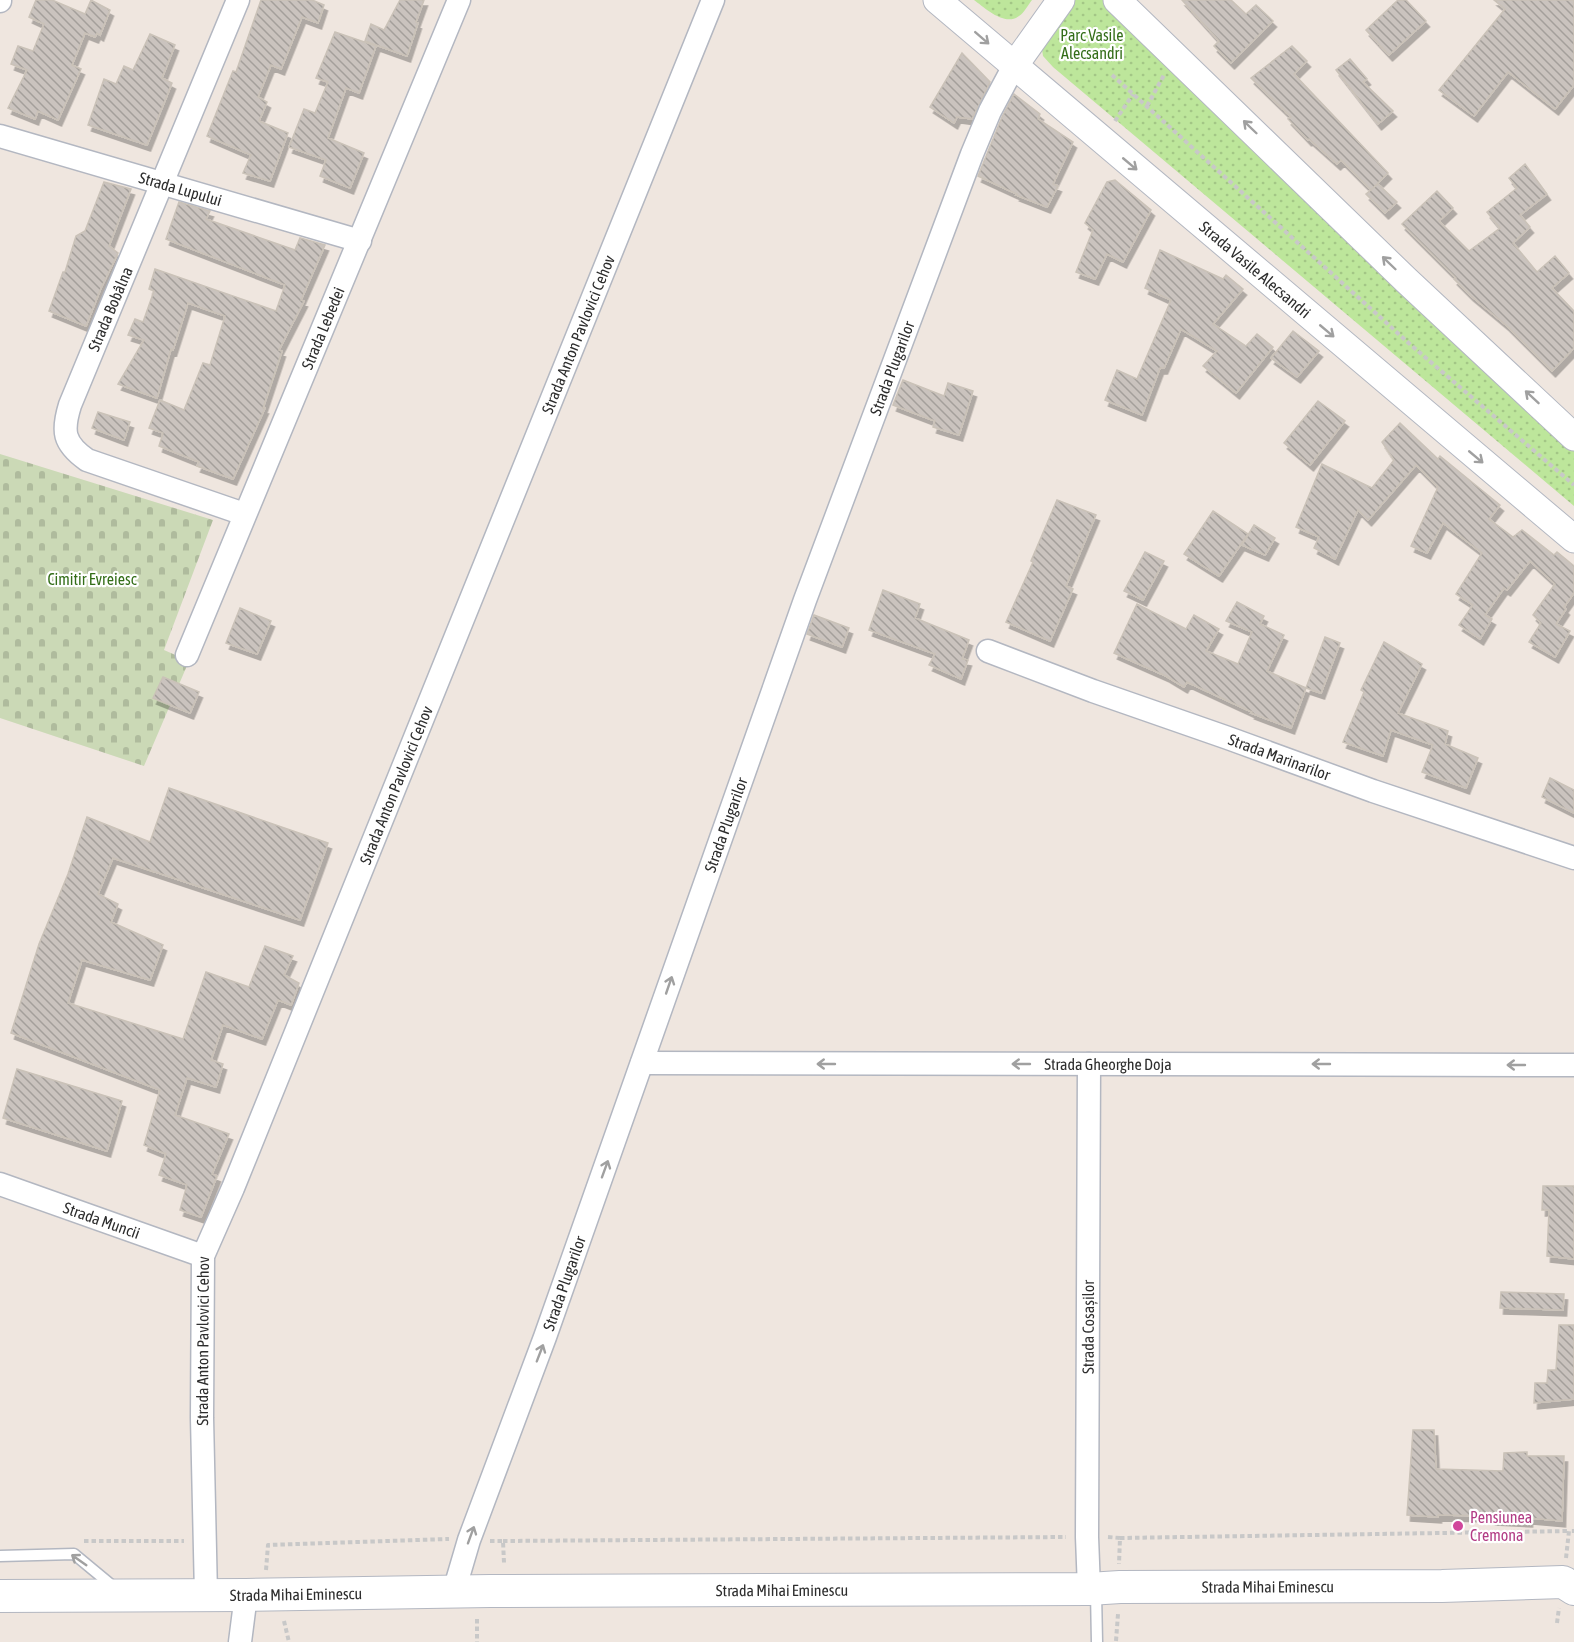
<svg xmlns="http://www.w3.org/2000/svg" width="1574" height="1642" viewBox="0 0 1574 1642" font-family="'Asap Condensed',sans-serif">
<defs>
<pattern id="cemetery-stones" width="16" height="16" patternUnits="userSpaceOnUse" patternTransform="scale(1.5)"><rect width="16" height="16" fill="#cbd9b6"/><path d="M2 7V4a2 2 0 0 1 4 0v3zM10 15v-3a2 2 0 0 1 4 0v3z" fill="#afbb9d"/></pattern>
<pattern id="park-dots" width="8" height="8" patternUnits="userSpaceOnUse" patternTransform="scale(1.5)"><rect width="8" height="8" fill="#bde69b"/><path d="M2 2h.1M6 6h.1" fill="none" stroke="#a3c686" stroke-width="1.8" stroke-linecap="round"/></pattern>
<pattern id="building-back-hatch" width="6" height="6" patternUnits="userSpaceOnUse" patternTransform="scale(1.5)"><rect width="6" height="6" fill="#cac3be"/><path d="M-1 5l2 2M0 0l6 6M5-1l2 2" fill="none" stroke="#a49f9b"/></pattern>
<filter id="shadow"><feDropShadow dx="3.5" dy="6" stdDeviation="0" flood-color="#0004"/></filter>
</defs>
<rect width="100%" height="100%" fill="#efe6df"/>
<!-- cemetery -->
<path fill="url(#cemetery-stones)" d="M0,454L213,520L164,650L189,661L144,766L0,718Z"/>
<!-- park -->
<path fill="url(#park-dots)" d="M974,0H1032C1028,5 1024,13 1019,16C1005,27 985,8 974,0Z
M1071,0H1109L1574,446V506L1053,67L1043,56L1041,43Z"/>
<!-- building -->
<path fill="url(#building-back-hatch)" stroke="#cac2b8" stroke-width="1.5" filter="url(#shadow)" d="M36,0H52L85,14L91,0L110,10L100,35L97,33L95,37L85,33L72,65L81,69L58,120L38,111L35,119L8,108L27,70L11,64L18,46L33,51L44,24L29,17Z
M261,0H312L324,5L318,23L302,17L281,69L271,65L258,97L267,102L259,121L288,133L270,181L243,173L251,155L207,136L233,71L236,72Z
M400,0H424L416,22L418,23L407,56L365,41L371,24L384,30Z
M1182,0H1231L1246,14L1256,5L1273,21L1231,63L1214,46L1219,41Z
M1398,0H1406L1426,21L1389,55L1366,30Z
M1494,0H1574V85L1555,109L1508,72L1474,116L1439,90L1505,9Z
M335,32L376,46L359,93L346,88L328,138L364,153L350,188L320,176L326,160L289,147L304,109L315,113L328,82L316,78Z
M150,34L175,45L162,78L172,83L147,145L88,125L104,79L116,84L124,66L133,70Z
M1292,46L1307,61L1294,74L1388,173L1371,190L1341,160L1337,164L1309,139L1308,140L1288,119L1291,117L1251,78Z
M962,53L990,82L972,119L957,117L954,123L930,107Z
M1350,59L1367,79L1363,82L1393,111L1378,124L1336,70Z
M1014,94L1040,114L1038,119L1073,142L1053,184L1058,186L1047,207L1016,195L1017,194L978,176L1002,117Z
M1525,164L1547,194L1520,215L1530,227L1513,243L1537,272L1555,256L1569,273L1552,288L1574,311V348L1552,371L1506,325L1470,295L1454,279L1456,278L1402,224L1437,191L1453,208L1439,221L1469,251L1500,228L1487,212L1517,188L1509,178Z
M1115,180L1151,210L1123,262L1107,254L1095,279L1076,272L1093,230L1085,223L1107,182Z
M104,182L131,189L109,246L118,253L101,288L86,326L49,311L63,272H65L76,236L85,231Z
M1378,184L1397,202L1385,213L1366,194Z
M179,202L210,211L206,219L295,250L300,238L325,245L301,300L304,301L279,350L282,351L263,408H265L233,479L197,466L199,462L159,446L163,433L149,428L160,400L184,410L203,363L210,365L225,316L188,303L173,350L171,349L157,398L118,384L144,340L128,335L135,319L143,322L154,291L149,289L155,269L276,311L285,285L166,239Z
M1160,250L1223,279L1226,275L1243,289L1213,324L1246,346L1257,334L1273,347L1236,393L1203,366L1217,351L1181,329L1164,368H1160L1142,415L1105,400L1117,370L1137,379L1171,300L1145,288Z
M1293,331L1319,351L1297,377L1271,358Z
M903,380L944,396L948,383L973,391L959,435L933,427L935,421L893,405Z
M1318,401L1345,421L1310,465L1284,443Z
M98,412L130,422L124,440L92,428Z
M1400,423L1438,459L1440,456L1500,505L1489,519L1513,537L1522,530L1554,555L1557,552L1574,566V593L1564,607L1566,609L1556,624L1570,631L1555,657L1529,642L1541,623L1533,615L1555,584L1530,561L1507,590L1504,588L1485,615L1492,619L1480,639L1459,625L1473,605L1456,594L1482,553L1443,523L1427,553L1411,546L1438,487L1416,465L1368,520L1358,510L1335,559L1314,548L1319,537L1296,527L1322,464L1372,488L1394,460L1382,442Z
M1057,500L1096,515L1066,586L1073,589L1050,641L1006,622L1033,562L1031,561Z
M1213,511L1248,534L1219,576L1184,554Z
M1254,525L1275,538L1265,555L1242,545Z
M1145,552L1164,561L1143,600L1124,591Z
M883,590L920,604L915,618L969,640L962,659L968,660L961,679L929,665L935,654L869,630Z
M1237,602L1264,616L1260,624L1284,635L1267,671L1306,688L1291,728L1251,713L1252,712L1187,682L1184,687L1166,676L1114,653L1137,604L1186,629L1194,615L1219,629L1206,651L1238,664L1252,632L1226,621Z
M240,608L271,621L257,654L226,643Z
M814,615L849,628L842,647L807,634Z
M1325,637L1340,643L1321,693L1306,688Z
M1384,642L1422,664L1398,713L1448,731L1445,744L1478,758L1466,788L1422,772L1433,745L1391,730L1383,756L1343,742L1364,692L1361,690Z
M163,677L199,692L190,713L153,698Z
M1550,778L1574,790V813L1542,797Z
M169,788L328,843L300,920L113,858L98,894L118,904L111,922L163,945L150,980L82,960L68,1003L183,1039L206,972L249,987L265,946L293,956L284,975L299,983L291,1005L278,1000L262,1039L223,1025L211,1060L223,1064L216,1087L187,1078L175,1115L229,1134L212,1174L217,1176L201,1217L180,1210L187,1185L159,1175L166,1154L144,1145L160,1090L11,1033L39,944L68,874L87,817L150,842Z
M17,1069L122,1101L107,1151L3,1118Z
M1543,1186H1574V1259L1547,1256L1549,1210H1542Z
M1501,1292L1564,1294L1563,1310L1500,1308Z
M1559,1325H1574V1399L1534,1403L1535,1383H1547L1548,1370H1556Z
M1413,1430H1434L1436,1469L1503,1471L1504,1453L1527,1452V1456H1564L1562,1521L1529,1518V1521L1492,1519V1516L1438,1515V1517L1407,1515Z"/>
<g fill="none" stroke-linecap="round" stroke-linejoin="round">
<!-- service casing -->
<g stroke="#b3b7c1" stroke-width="13">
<path id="service" d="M0,1556L74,1554L115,1588
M1096,1592L1097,1642"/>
</g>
<!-- minor casing -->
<g stroke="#b3b7c1" stroke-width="25">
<g id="minor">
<path d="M238,0L70,405C62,431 63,443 87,460L244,514"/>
<path d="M0,1V0"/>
<path id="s1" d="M0,136L360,241"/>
<path id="s2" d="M988,651L1093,691L1228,738L1373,791L1574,858"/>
<path id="s3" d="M187,655L459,0"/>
<path id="s4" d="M642,1063L1574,1065"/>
<path id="s5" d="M0,1184L203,1256"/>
<path id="s6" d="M1089,1589L1087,1537L1089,1064"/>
<path id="s7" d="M454,1591L469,1540L545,1337L805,600L972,154L990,111L1014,66"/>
<path id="s8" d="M206,1595L202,1418L203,1256L233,1188L713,0"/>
<path d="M240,1642L246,1595"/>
</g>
</g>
<!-- tertiary casing -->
<g stroke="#b3b7c1" stroke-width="29">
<g id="tertiary">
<path id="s9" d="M937,0L1574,539"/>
<path d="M1117,0L1406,280L1574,437"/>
<path d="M1014,66L1061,0"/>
</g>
</g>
<!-- secondary casing -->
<g stroke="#b3b7c1" stroke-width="34">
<g id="secondary">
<path id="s10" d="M0,1596L246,1595L490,1591L1089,1589L1120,1587L1442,1586L1563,1582L1574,1589"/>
</g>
</g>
<!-- path -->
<path stroke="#c8c8c8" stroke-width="4" stroke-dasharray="4.5 3" stroke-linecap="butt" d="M1112,75L1412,346L1574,485
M1147,106L1164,75
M1115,121L1133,94
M1108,1537L1120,1538L1119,1564
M1120,1538L1569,1531
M84,1541H184
M490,1541H503L504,1563
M503,1541L1066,1537
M1566,1558L1569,1531H1574
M266,1570L268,1545L449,1539
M477,1619V1642
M284,1621L289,1642
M1557,1623L1559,1608
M1116,1641L1118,1614"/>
<!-- service -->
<use href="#service" stroke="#fff" stroke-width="10"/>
<!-- minor -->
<use href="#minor" stroke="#fff" stroke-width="22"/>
<!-- tertiary -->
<use href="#tertiary" stroke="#fff" stroke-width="27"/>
<!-- secondary -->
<use href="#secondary" stroke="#fff" stroke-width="32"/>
</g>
<!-- one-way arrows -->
<defs><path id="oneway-shaft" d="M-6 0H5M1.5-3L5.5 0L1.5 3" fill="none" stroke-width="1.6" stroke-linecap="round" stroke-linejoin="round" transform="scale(1.5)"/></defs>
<g stroke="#a0a0a0">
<use href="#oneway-shaft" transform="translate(982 38) rotate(41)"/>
<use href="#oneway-shaft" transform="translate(1250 127) rotate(-136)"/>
<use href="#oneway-shaft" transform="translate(1130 164) rotate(40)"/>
<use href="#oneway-shaft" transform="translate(1389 263) rotate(-136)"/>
<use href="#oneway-shaft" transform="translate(1327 331) rotate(40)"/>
<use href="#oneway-shaft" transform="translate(1532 397) rotate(-137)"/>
<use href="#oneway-shaft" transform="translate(1476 457) rotate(40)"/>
<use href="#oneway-shaft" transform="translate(669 985) rotate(-71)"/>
<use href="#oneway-shaft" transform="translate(826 1064) rotate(-180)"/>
<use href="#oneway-shaft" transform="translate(1021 1064) rotate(-180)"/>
<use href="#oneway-shaft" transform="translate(1321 1064) rotate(-180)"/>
<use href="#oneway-shaft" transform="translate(1516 1065) rotate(-180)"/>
<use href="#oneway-shaft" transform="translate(605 1169) rotate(-70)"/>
<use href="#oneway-shaft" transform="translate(540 1353) rotate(-69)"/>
<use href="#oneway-shaft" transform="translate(471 1535) rotate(-70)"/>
<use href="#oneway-shaft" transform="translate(79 1560) rotate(-145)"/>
</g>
<!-- markers -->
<circle fill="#d1479c" stroke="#fff" stroke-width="2" cx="1458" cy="1526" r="6"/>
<g text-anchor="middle" stroke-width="4.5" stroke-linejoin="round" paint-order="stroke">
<!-- park labels -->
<g font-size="16" fill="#346e19" stroke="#fff">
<text x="1092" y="41">Parc Vasile<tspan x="1092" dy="18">Alecsandri</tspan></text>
<text x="92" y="585">Cimitir Evreiesc</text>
</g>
<!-- street labels -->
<g font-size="16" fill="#2d2d2d" stroke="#fff">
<text dy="6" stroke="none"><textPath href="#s1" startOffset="188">Strada Lupului</textPath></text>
<text dy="6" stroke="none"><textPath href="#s9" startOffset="417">Strada Vasile Alecsandri</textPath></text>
<text transform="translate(110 309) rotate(-67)" y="6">Strada Bobâlna</text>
<text dy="6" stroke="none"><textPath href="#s3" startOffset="354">Strada Lebedei</textPath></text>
<text dy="6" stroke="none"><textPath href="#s8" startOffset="1334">Strada Anton Pavlovici Cehov</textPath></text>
<text dy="6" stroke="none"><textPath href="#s7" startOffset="1299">Strada Plugarilor</textPath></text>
<text dy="6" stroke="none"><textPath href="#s2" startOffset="310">Strada Marinarilor</textPath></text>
<text dy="6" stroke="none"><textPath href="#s8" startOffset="848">Strada Anton Pavlovici Cehov</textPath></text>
<text dy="6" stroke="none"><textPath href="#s7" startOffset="813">Strada Plugarilor</textPath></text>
<text dy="6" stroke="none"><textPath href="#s4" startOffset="466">Strada Gheorghe Doja</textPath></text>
<text dy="6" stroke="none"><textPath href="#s5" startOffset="108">Strada Muncii</textPath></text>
<text dy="6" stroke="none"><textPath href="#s7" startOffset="327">Strada Plugarilor</textPath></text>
<text dy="6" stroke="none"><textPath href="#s6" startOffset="262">Strada Cosașilor</textPath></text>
<text dy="6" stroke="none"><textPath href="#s8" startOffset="254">Strada Anton Pavlovici Cehov</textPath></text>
<text dy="6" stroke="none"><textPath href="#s10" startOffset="1268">Strada Mihai Eminescu</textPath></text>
<text dy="6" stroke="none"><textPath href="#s10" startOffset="782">Strada Mihai Eminescu</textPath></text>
<text dy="6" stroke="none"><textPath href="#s10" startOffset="296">Strada Mihai Eminescu</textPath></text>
</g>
<!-- hotel labels -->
<g font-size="16" fill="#b23c85" stroke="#fff" text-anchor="start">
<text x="1470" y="1523">Pensiunea<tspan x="1470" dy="18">Cremona</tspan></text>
</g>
</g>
</svg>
